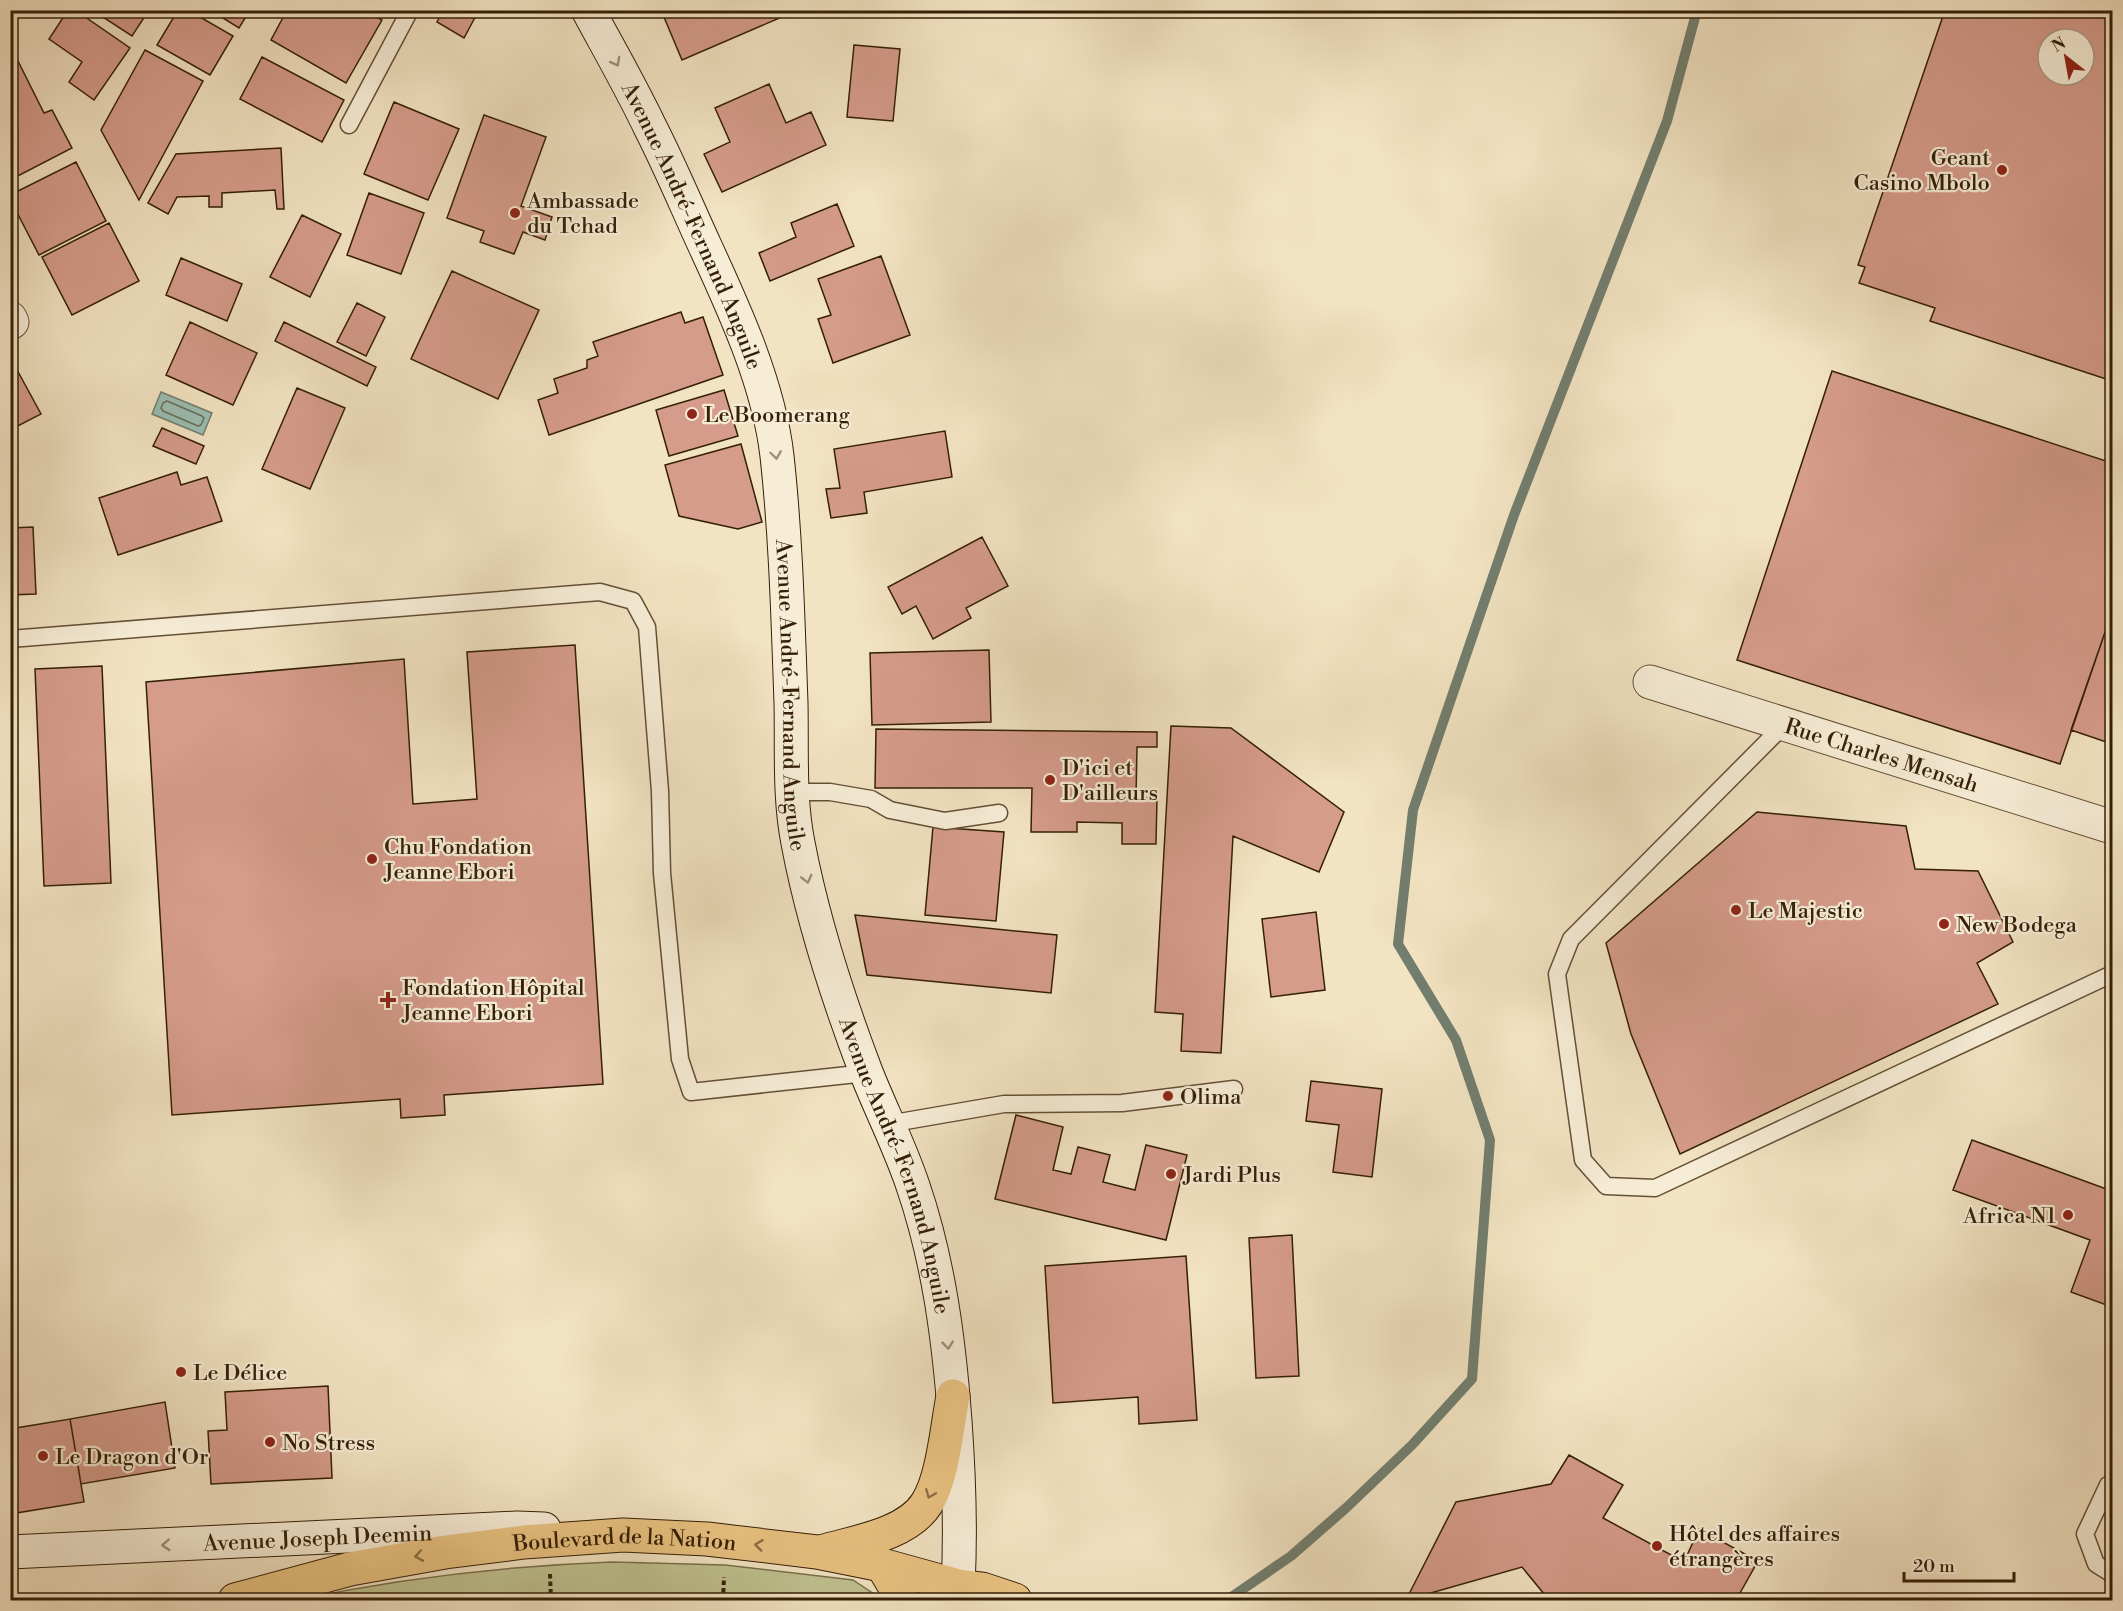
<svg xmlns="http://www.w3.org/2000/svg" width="2123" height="1611" viewBox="0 0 2123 1611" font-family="'Libre Bodoni',serif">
<rect width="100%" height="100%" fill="#f2e3c2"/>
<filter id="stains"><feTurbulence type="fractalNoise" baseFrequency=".00333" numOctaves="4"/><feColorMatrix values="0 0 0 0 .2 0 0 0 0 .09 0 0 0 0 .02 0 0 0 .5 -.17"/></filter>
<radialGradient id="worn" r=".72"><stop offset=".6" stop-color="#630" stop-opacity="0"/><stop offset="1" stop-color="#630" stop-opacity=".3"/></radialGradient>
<!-- green -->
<path fill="#bfc290" stroke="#7a704c" stroke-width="1.5" d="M612,1562L725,1565L853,1580L874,1594L878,1600H297C401,1578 506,1566 612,1562Z"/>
<!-- water -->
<path fill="#9bbeb2" stroke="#727e6e" stroke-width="1.5" d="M161,392L212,413L203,435L152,414Z"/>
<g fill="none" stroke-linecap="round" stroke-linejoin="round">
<!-- shore -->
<path stroke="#686e5c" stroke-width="1.5" d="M167,401L202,416L204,418L201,425L198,426L163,411L161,408L163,403Z"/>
<!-- stream -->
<path stroke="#727e6e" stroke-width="10" d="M1227,1600L1291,1556L1346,1508L1412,1445L1472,1379L1490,1140L1456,1040L1398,944L1413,810L1514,515L1667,121L1697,10"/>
</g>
<!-- building -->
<path fill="#d59b8b" stroke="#341f07" stroke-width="1.5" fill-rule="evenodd" d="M68,10H75L130,48L94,100L69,82L82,62L49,39Z
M92,10H149L132,36Z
M178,10H188L233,36L210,75L157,45Z
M210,10H250L239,28Z
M287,10H365L382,20L346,83L271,40Z
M443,10H479L464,38L437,22Z
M661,10H798L682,60Z
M1945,10H2112V381L1930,321L1935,308L1859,283L1865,267L1858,265ZM2048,39H2084V75H2048Z
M854,45L900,49L893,121L847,117Z
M145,50L203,81L139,200L101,130Z
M13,51L44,113L52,110L72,148L10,180V52Z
M262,57L344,100L322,142L240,99Z
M769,84L786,123L811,112L826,145L722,192L704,154L730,142L715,108Z
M394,102L459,129L428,200L364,174Z
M484,115L546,137L521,206L552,217L545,240L523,232L514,254L480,242L484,231L447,218Z
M281,148L284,209H277L275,190L222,193V207H209V196L177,197L168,214L148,203L176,154Z
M76,162L106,221L39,255L10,199V195Z
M369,193L424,213L401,274L347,255Z
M837,204L854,246L770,281L759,253L796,237L791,223Z
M302,215L341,234L310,297L270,277Z
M109,223L139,281L72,315L42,257Z
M881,256L910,335L833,363L818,319L831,315L818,279Z
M181,258L242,284L227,321L166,295Z
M452,271L539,310L498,399L411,359Z
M357,303L385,317L366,356L337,342Z
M681,312L685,323L703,317L723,375L549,435L538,400L558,393L554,379L587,368V360L598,356L593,342Z
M190,322L257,353L233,405L166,375Z
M284,322L376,367L367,386L275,341Z
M10,357L41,414L10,430Z
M1832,371L2112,463V612L2060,764L1737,660Z
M297,388L345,408L310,489L262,469Z
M724,390L738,436L669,456L656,410Z
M162,428L204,446L196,464L153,446Z
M945,431L952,477L864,492L867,513L831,518L826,489L840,488L834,449Z
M741,444L762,522L738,529L679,516L665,465Z
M177,472L181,485L207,477L222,521L118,555L99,498Z
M33,527L36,594L10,595V528Z
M982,537L1008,586L966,608L971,618L933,639L916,606L902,614L888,587Z
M2112,612V744L2071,730Z
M575,645L603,1084L444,1095L445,1115L401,1118L400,1099L172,1115L146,682L404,659L413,804L477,799L467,652Z
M989,650L991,722L872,725L870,653Z
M102,666L111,883L44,886L35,669Z
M1171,726L1231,728L1344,812L1319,872L1233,836L1221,1053L1181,1051L1183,1014L1155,1012Z
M876,729L1157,732V747H1137L1136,798H1157L1156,844H1122V823L1077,822V832H1031L1032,788H875Z
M1757,812L1906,826L1915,869L1978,871L2013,942L1977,963L1998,1004L1680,1154L1631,1034L1606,943Z
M933,827L1004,832L996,921L925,915Z
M1316,912L1325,990L1271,997L1262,919Z
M855,915L1057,935L1051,993L867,975Z
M1311,1081L1382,1089L1372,1177L1333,1172L1339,1125L1306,1121Z
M1016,1115L1063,1127L1053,1170L1071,1174L1078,1147L1110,1155L1103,1182L1135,1190L1146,1145L1187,1155L1166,1240L995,1199Z
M1972,1140L2112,1191V1307L2071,1292L2090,1240L1953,1190Z
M1292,1235L1299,1376L1256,1378L1249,1238Z
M1186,1256L1197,1420L1139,1424L1138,1397L1053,1403L1045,1266Z
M328,1386L332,1478L211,1484L208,1431L227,1430L225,1392Z
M165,1402L175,1468L81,1484L70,1419Z
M70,1419L84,1502L10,1514V1429Z
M1569,1455L1623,1485L1603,1518L1684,1562L1699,1529L1758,1561L1740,1593L1742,1600H1549L1522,1567L1406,1600L1456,1502L1551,1484Z"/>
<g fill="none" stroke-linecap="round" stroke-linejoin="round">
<!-- lane casing -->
<g stroke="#645036" stroke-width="19">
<path id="lane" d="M349,125L410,10
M10,639L600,592L633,601L647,627L660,791L662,873L680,1059L691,1092L866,1073
M1785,724L1571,939L1557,974L1583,1160L1606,1186L1655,1188L2112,974
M793,792H830L871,799L890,810L945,821L999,813
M888,1124L1004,1104L1122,1103L1234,1089
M2112,1483L2108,1485L2085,1534L2096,1564L2112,1574"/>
</g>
<!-- street casing -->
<g stroke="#645036" stroke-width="35">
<g id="street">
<path d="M10,318L12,322"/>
<path id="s1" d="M1650,682L2112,827"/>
</g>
</g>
<!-- secondary casing -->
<g stroke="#341f07" stroke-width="35">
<g id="secondary">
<path id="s2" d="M588,10C609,49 631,87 650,127C670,166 687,207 705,246C735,311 769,385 777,456C786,538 788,621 791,703C792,749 789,798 798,843C812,917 839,1001 866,1072C881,1110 900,1147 913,1186C939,1262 949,1341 955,1421C959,1476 961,1530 958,1586"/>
<path id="s3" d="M10,1552L517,1528L544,1529"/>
</g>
</g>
<!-- primary casing -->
<g stroke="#341f07" stroke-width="35">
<g id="primary">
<path d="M824,1551C856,1542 908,1534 927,1503C943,1478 947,1427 953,1396"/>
<path d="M882,1565L903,1600"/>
<path id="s4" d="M235,1600L350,1569L445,1552L524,1542L623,1535L707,1539L817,1552L882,1565L958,1586L982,1589L1015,1600"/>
</g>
</g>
<!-- path -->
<path stroke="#341f07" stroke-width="4" stroke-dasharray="4.5 3" stroke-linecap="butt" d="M550,1574L551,1600
M723,1600L724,1577
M780,1600C795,1595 807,1596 822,1600"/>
<!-- lane -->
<use href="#lane" stroke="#f7edd7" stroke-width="16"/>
<!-- street -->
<use href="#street" stroke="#f7edd7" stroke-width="33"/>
<!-- secondary -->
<use href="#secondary" stroke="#f7edd7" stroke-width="33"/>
<!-- primary -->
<use href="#primary" stroke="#e9c281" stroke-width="33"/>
</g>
<!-- one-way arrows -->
<defs><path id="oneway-chevron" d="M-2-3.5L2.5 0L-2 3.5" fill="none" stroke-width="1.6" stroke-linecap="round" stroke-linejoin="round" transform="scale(1.5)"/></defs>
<g stroke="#9f9079">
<use href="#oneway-chevron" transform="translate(616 62) rotate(61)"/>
<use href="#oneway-chevron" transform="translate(776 455) rotate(82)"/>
<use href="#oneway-chevron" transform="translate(807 879) rotate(76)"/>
<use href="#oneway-chevron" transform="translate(948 1345) rotate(84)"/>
<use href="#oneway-chevron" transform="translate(166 1545) rotate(177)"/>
</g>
<g stroke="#8e7044">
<use href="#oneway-chevron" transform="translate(930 1494) rotate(112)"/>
<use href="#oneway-chevron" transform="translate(759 1545) rotate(-173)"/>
<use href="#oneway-chevron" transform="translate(419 1556) rotate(170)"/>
</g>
<!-- markers -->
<g fill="#8f2418" stroke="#f7edd7" stroke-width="2">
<circle cx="2002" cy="170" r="6"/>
<circle cx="515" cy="213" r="6"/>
<circle cx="692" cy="414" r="6"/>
<circle cx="1050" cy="780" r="6"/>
<circle cx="372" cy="859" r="6"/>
<circle cx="1736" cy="910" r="6"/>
<circle cx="1944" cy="924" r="6"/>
<path d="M385 991h6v6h6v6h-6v6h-6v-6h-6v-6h6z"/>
<circle cx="1168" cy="1096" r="6"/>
<circle cx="1171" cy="1174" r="6"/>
<circle cx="2068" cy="1215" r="6"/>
<circle cx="181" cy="1372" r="6"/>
<circle cx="270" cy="1442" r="6"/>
<circle cx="43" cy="1456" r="6"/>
<circle cx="1657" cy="1546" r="6"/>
</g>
<g text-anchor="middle" stroke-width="4.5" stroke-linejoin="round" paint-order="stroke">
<!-- poi labels -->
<g font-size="22" fill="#341f07" stroke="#f7edd7" text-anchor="start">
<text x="1990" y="165" text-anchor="end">Geant<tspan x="1990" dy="25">Casino Mbolo</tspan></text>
<text x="527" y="208">Ambassade<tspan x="527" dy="25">du Tchad</tspan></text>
<text x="704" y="422">Le Boomerang</text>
<text x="1062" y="775">D'ici et<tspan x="1062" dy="25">D'ailleurs</tspan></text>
<text x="384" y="854">Chu Fondation<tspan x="384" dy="25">Jeanne Ebori</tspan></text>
<text x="1748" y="918">Le Majestic</text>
<text x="1956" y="932">New Bodega</text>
<text x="402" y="995">Fondation Hôpital<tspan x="402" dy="25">Jeanne Ebori</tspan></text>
<text x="1180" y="1104">Olima</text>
<text x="1183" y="1182">Jardi Plus</text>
<text x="2056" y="1223" text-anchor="end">Africa N1</text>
<text x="193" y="1380">Le Délice</text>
<text x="282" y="1450">No Stress</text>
<text x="55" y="1464">Le Dragon d'Or</text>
<text x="1669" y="1541">Hôtel des affaires<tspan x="1669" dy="25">étrangères</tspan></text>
</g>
<!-- street labels -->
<g font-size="22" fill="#341f07" stroke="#f7edd7">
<text dy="8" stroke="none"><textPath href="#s2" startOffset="240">Avenue André-Fernand Anguile</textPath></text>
<text dy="8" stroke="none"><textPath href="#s2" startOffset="726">Avenue André-Fernand Anguile</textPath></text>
<text dy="8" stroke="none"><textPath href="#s1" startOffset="243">Rue Charles Mensah</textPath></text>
<text dy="8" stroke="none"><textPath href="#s2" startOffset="1212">Avenue André-Fernand Anguile</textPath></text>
<text dy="8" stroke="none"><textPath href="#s3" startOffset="308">Avenue Joseph Deemin</textPath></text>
<text dy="8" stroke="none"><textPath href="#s4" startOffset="396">Boulevard de la Nation</textPath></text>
</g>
</g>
<!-- margin -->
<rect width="2123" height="1611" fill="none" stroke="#f2e3c2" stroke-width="36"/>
<rect x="12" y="12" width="2099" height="1587" fill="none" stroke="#341f07" stroke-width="3"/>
<rect x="18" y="18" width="2087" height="1575" fill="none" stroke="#341f07" stroke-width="1.5"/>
<!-- north arrow -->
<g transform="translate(2066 57) rotate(329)"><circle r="28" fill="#f7edd7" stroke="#a99b84" stroke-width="1.5"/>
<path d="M0-4.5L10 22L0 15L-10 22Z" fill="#8f2418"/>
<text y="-9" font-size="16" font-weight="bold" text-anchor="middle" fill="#341f07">N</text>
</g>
<!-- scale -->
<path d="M1904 1572v9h110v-9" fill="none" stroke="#341f07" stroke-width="3"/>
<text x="1913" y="1572" font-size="18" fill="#341f07" stroke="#f7edd7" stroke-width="4.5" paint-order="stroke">20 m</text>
<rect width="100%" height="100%" filter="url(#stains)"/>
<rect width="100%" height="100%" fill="url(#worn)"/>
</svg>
